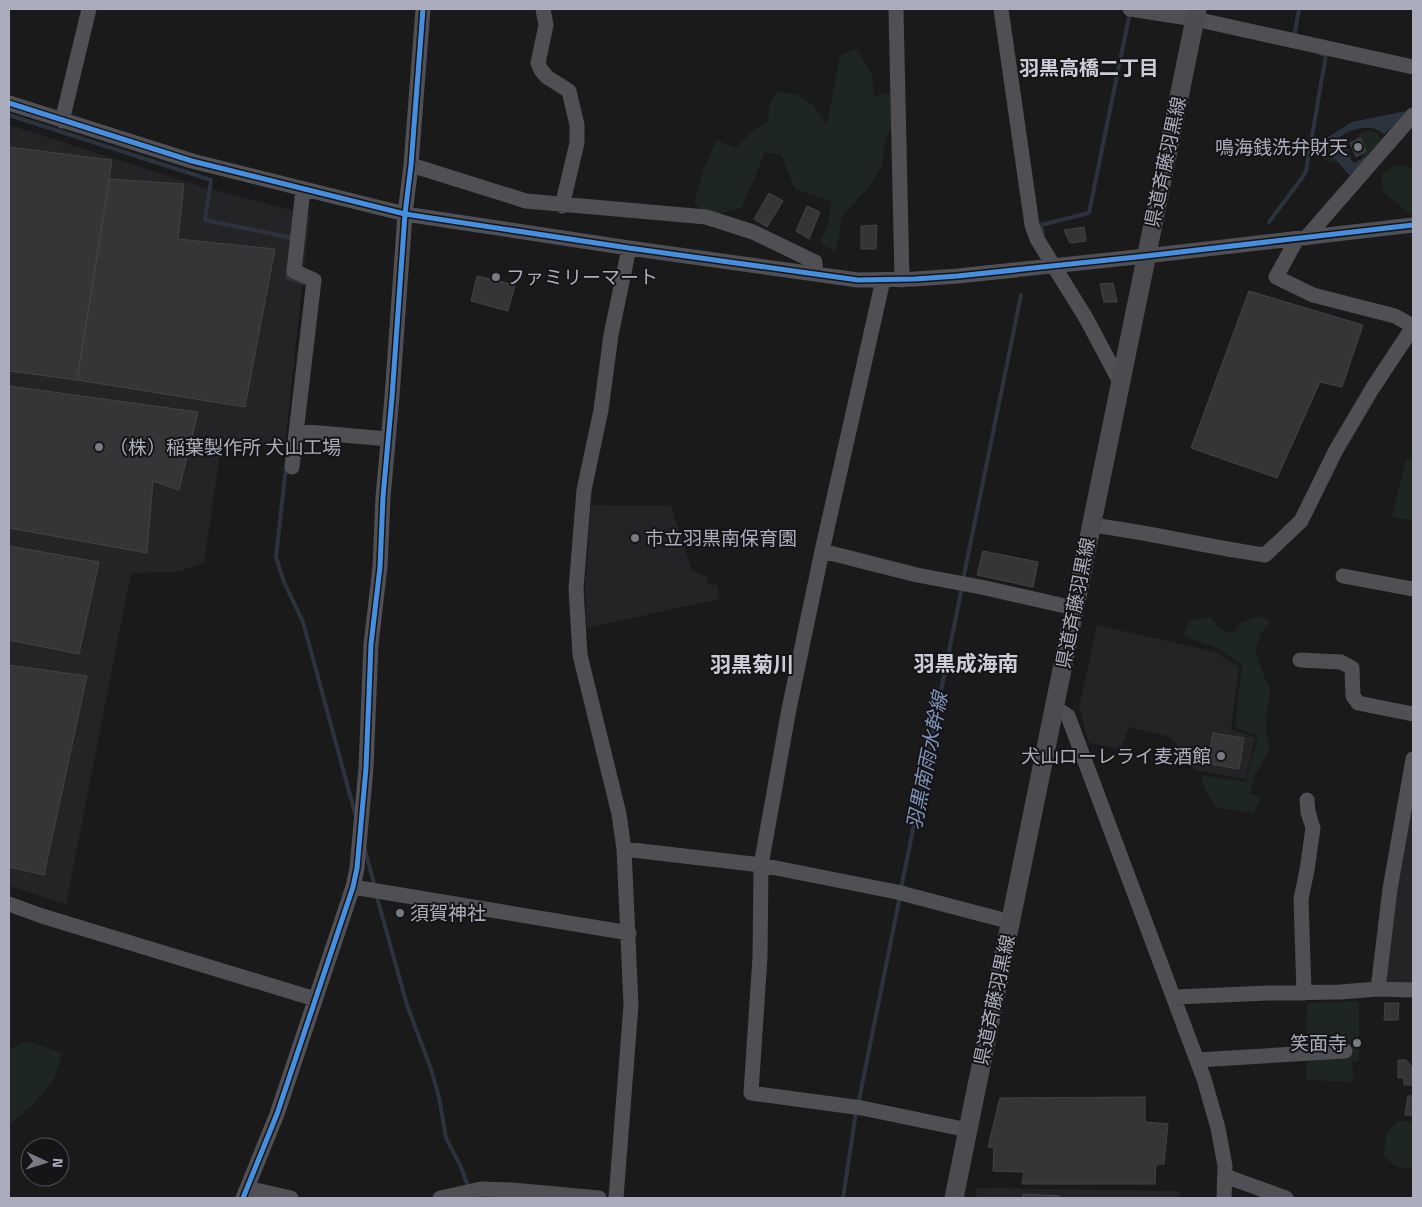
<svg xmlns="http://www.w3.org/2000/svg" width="1422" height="1207" viewBox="0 0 1422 1207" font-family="'Titillium Web','Noto Sans JP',sans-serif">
<rect width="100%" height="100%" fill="#1a1a1b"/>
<!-- built -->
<path fill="#242427" d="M9,125L203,187L310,215L285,444L222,440L204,563L177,572L131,573L66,904L9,886Z
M591,505L671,506L692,570L708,578L707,584L718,585L719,599L587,628L585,591Z
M1097,625L1215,652L1239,667L1231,729L1255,738L1246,779L1194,770L1171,737L1129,727L1121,750L1089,743L1079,707Z
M1413,800V986L1393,985L1385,978L1395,893Z
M977,1188L1180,1191L1179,1198H975Z"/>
<!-- green -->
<path fill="#1e2621" d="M857,48L872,75L874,96L897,91L900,111L886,137L881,168L867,189L842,216L836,253L820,243L828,225L831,201L795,189L781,155L765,152L742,208L706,217L694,202L704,169L716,140L736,148L753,130L768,121L770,102L777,91L798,95L813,105L827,124L840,56Z
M1369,131L1376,132L1381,139L1383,147L1362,162L1361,148L1356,137L1360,134Z
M1347,141L1348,149L1352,157L1348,166C1340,162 1332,163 1323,159L1324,151L1336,142Z
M1397,164L1413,169V217L1383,191L1381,174Z
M1406,459L1413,461V520L1392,517Z
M1259,616L1271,623L1261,633L1255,651L1263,674L1271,691L1267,709L1266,732L1270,749L1256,773L1250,793L1261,798L1254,814L1238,810L1216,808C1210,798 1202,787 1201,775L1246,782L1258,736L1235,728L1242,665L1219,649L1183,635L1190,620L1210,617L1219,628L1233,634L1240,623Z
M1359,1001V1061H1352L1354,1082L1306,1080L1307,1003Z
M28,1041L62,1053L54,1079L33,1105L9,1125V1049Z
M1398,1121H1409L1413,1125V1169L1396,1167L1384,1156L1386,1135Z"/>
<!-- water -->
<path fill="#2b333e" d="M1411,110L1384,134C1371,123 1352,128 1339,138L1342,145L1333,150L1325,139L1352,122Z
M1343,151L1354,163L1367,156L1371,164L1349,175L1333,156Z"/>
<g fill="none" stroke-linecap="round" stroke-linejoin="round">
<!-- stream -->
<path stroke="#2b333e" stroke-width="4" d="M1294,38L1299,9
M9,115L211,180L205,220L292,238V241
M1269,222L1302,178L1306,171L1326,55L1321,54
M1043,235L1041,225L1089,213L1130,12
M288,270L287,278L304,283
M286,467L276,557L284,582L303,622L356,817
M963,580L1021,295
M365,850L375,887
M901,889L962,587
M376,894L407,1005L431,1069L439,1097L446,1138L461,1167L469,1189
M858,1105L900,896
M843,1198L856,1112"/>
</g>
<!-- building -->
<path fill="#353537" stroke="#434347" d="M1361,138L1366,151L1356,157L1350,143Z
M9,147L112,160L77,380L9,371Z
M110,179L184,184L178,239L275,249L245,407L77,380Z
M769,193L783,201L767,227L754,219Z
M807,206L820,212L809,239L796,231Z
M877,225L876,249H861V226Z
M1084,227L1086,241L1070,243L1064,230Z
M477,276L515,285L508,311L471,301Z
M1113,283L1117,302H1104L1100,284Z
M1249,291L1363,325L1342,387L1320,382L1277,478L1191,448Z
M9,386L198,412L179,490L153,481L147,553L9,528Z
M9,546L99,562L79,654L9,640Z
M983,551L1038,562L1033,587L977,575Z
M9,665L87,676L44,875L9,867Z
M1213,733L1244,738L1239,769L1200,762L1202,748L1210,750Z
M1385,1003H1399L1398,1020H1384Z
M1398,1060H1406L1412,1067V1085H1404V1078H1398Z
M1408,1096H1413V1115H1405Z
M1145,1097V1122L1168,1124L1164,1164H1156L1155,1184H1022L1024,1172L993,1171L994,1148L988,1147L1000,1098Z
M1023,1194L1060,1196V1198H1023Z"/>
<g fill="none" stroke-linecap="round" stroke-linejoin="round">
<!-- minor -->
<path stroke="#4f4f54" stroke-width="15" d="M543,9L546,25L538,63L541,70L547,77L569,91L577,125V143L562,206
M896,9L902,280
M1001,9L1032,225L1037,239L1086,318L1120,382
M1130,9L1195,19L1413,67
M9,103L192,161L405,214L629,248L858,280L915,279L958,276L1146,256L1413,225
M62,121L89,9
M411,165L526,201L706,217L753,232L815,262L816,274
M1306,238L1413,115
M1297,239L1276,277L1313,295L1395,316L1413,326
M883,280L822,551L789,709L761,865L760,957L751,1093L862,1108L968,1130
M297,431L388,439
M292,467L314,280L294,271L303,189
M1091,525C1150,532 1206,547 1265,555L1301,521L1336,450L1372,389L1413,327
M822,551L917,575L981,587L1074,608
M1343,576L1413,589
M1300,660L1341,662L1352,668L1353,696L1358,703L1413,714
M1054,707L1068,716L1204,1079L1218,1128L1225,1166L1224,1198
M624,849L761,865L897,892L1011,922
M353,887L629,933
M9,904L42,916L315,999
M1378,989L1390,889L1413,759
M1304,993L1301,899L1307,870L1313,828L1308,812L1307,800
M1175,997L1268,993L1340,992L1378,989L1413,990
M1197,1060L1345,1051
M1225,1176L1286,1198
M247,1188L291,1198
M243,1198L277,1114L353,887L357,868L366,768L371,644L380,567L383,497L392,397L405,214L411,165L423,9
M440,1198L481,1189L512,1190L599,1198
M616,1198L631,1005L624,849L619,814L580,655L576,589L584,490L601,410L611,335L629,248"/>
<!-- major -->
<path stroke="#4c4c50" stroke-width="19" d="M954,1198L1197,9"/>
<!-- cycleway casing -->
<g stroke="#151417" stroke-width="8">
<path id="cycleway" d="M9,103L192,161L405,214L629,248L858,280L915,279L958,276L1146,256L1413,225
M243,1198L277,1114L353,887L357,868L366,768L371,644L380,567L383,497L392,397L405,214L411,165L423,9"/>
</g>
<!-- cycleway -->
<use href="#cycleway" stroke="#468fdf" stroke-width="5"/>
</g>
<!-- markers -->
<g fill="#787a84" stroke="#151417" stroke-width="2">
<circle cx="1358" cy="147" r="5"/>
<circle cx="496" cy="277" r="5"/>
<circle cx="99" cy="447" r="5"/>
<circle cx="635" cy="538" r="5"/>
<circle cx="1221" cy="756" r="5"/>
<circle cx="400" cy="913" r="5"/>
<circle cx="1357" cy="1043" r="5"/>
</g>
<g text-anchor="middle" stroke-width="4" stroke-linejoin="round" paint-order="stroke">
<!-- poi labels -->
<g font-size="19" fill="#abadbd" stroke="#151417" text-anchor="start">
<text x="1348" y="154" text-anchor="end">鳴海銭洗弁財天</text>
<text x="506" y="284">ファミリーマート</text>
<text x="109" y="454">（株）稲葉製作所 犬山工場</text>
<text x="645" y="545">市立羽黒南保育園</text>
<text x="1211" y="763" text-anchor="end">犬山ローレライ麦酒館</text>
<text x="410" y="920">須賀神社</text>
<text x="1347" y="1050" text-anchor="end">笑面寺</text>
</g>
<!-- street labels -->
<g font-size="19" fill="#abadbd" stroke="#151417">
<text transform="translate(1165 162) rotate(-78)" y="7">県道斉藤羽黒線</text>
<text transform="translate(1075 603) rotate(-79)" y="7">県道斉藤羽黒線</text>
<text transform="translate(994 1000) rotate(-78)" y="7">県道斉藤羽黒線</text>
</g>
<!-- neighbourhood labels -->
<g font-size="20" font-weight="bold" fill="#cccdd8" stroke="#151417">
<text x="1089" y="75">羽黒高橋二丁目</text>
</g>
<!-- water labels -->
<g font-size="20" font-style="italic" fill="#7f93bb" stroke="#151417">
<text transform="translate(927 761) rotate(-79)" y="7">羽黒南雨水幹線</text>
</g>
<!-- quarter labels -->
<g font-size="21" font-weight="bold" fill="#cccdd8" stroke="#151417">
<text x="966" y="671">羽黒成海南</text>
<text x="752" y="672">羽黒菊川</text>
</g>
</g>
<!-- border -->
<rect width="1422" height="1207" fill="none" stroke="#abadbd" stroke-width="20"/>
<!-- north arrow -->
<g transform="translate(45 1162) rotate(94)"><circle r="24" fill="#151417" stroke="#515159"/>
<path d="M0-4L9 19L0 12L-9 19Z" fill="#787a84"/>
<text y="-8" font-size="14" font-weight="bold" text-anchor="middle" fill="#abadbd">N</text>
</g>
</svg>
